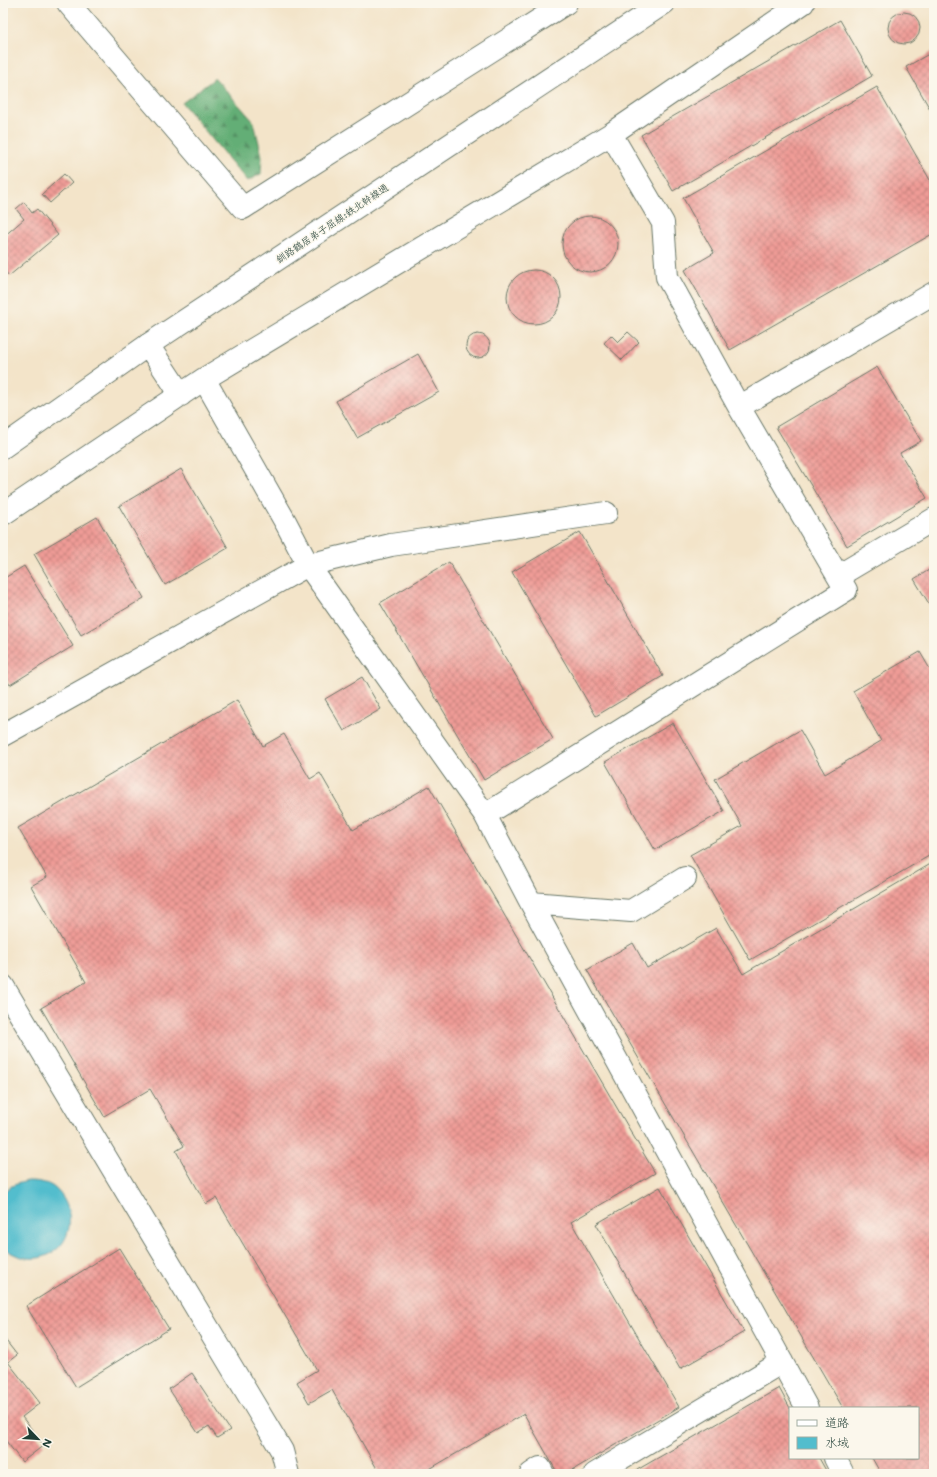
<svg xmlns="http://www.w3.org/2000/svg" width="937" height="1477" viewBox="0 0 937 1477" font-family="Mali,'Klee One',sans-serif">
<defs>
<pattern id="forest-firs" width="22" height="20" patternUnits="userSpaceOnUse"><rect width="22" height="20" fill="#64ae76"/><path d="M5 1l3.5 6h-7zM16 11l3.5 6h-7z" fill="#528f62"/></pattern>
<pattern id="building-cross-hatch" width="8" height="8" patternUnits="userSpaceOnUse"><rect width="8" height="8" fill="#ef9b96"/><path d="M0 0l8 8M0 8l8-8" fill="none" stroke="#c1807b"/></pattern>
</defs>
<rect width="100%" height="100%" fill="#fbf7ec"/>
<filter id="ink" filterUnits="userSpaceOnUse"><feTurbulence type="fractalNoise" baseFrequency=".025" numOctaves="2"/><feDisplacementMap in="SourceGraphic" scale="8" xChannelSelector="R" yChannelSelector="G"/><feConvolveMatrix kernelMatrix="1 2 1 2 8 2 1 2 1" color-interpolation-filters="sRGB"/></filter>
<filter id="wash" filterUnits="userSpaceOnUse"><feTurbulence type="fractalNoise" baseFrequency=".012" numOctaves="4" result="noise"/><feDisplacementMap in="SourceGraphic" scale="16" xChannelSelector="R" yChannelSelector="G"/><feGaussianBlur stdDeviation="0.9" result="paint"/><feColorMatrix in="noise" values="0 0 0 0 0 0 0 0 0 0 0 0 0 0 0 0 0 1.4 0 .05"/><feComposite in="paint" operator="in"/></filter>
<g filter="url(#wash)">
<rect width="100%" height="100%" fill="#f3e4c9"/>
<!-- forest -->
<path fill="url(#forest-firs)" stroke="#427655" d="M215,78L254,122L262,156L261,174L247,181L182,103Z"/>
<!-- water -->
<path fill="#52bdcd" stroke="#387d80" d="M28,1181C37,1181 45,1182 52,1186C69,1198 75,1223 64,1241C50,1263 21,1263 3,1247V1193C10,1185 19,1183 28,1181Z"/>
<g id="blocks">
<!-- building -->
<path fill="url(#building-cross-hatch)" d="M888 28a16 16 0 1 1 32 0a16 16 0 1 1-32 0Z
M840,20L872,76L673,191L641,135Z
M934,51V116L906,67Z
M877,87L934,187V233L730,350L685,270L714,253L683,198Z
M64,174L72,183L50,203L42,194Z
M24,202L32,213L37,209L58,235L9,276L3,269V237L24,219L16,209Z
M562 244a28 28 0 1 1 56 0a28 28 0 1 1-56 0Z
M507 297a27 27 0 1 1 54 0a27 27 0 1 1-54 0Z
M628,332L639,342L622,360L604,343L611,335L618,342Z
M466 346a12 12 0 1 1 24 0a12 12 0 1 1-24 0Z
M418,354L439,392L357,438L336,401Z
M877,367L921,441L900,453L927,498L847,546L776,427Z
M181,469L228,548L165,585L119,506Z
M97,517L144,598L81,635L34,554Z
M580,532L663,676L596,716L512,572Z
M449,562L553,739L484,780L380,603Z
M24,566L73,646L10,685L3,674V579Z
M934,567V612L914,579Z
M920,652L934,676V853L750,960L690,855L742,826L715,779L800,730L825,774L881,741L853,691Z
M362,677L381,709L344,731L325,699Z
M237,700L263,746L284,734L310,779L320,773L353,830L429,786L655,1173L571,1222L679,1407L566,1474H558L524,1414L421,1474H380L332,1390L309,1403L297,1382L317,1370L216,1198L206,1204L176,1151L184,1146L150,1089L104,1116L41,1008L86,982L31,886L47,877L18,828Z
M673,723L724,811L655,850L605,762Z
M934,862V1474H881L872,1458H918V1408H843L587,970L633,943L647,968L716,928L743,974Z
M660,1187L744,1332L680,1369L596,1224Z
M119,1248L169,1329L76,1387L26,1306Z
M3,1337L17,1355L8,1362L40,1403L22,1417L44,1445L22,1462L3,1437Z
M192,1373L230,1430L217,1438L209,1426L198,1433L169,1389Z
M779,1388L790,1408V1458H819L828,1474H630Z"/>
</g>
</g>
<g filter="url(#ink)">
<use href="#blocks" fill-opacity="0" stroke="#697768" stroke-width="1"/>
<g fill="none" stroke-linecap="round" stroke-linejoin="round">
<!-- minor casing -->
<g stroke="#697768" stroke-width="24">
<path id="minor" d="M68,3L243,208L566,3
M611,134L803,3
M148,345L181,395
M204,379L286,523L308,565L485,815L531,903L631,911L685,878
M739,407L934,293
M3,514L204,379L611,134L663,223L667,277L739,407L846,590L485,815
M838,576L934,519
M3,735L308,565L391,545L606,513
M531,903L807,1408
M3,986L282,1451L288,1474
M835,1458L843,1474
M531,1474L540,1468L543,1474
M595,1474L782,1362"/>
</g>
<!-- major casing -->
<g stroke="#697768" stroke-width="24">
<path id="major" d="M3,447L148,345L664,3"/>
</g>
<!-- minor -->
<use href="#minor" stroke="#fff" stroke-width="22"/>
<!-- major -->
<use href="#major" stroke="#fff" stroke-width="22"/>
</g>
</g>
<g text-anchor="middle" stroke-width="3" stroke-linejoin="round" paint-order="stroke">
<!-- street labels -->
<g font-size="10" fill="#1f3d34" stroke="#fbf7ec">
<text transform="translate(332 223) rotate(-34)" y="4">釧路鶴居弟子屈線:鉄北幹線通</text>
</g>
</g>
<!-- margin -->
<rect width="937" height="1477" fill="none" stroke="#fbf7ec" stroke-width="16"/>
<!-- legend -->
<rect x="789" y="1407" width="130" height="52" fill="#fbf7ec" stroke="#a3ada2"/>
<rect x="797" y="1420" width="20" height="6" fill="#ffffff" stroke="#a3ada2"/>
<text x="825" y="1427" font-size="12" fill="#1f3d34">道路</text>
<rect x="797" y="1437" width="20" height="12" fill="#52bdcd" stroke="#a3ada2"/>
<text x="825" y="1447" font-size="12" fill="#1f3d34">水域</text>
<!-- north arrow -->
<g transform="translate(38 1439) rotate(115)" stroke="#fbf7ec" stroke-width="3" paint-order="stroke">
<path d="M0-3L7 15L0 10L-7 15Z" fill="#1f3d34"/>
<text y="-6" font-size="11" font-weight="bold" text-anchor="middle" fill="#1f3d34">N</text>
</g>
</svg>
